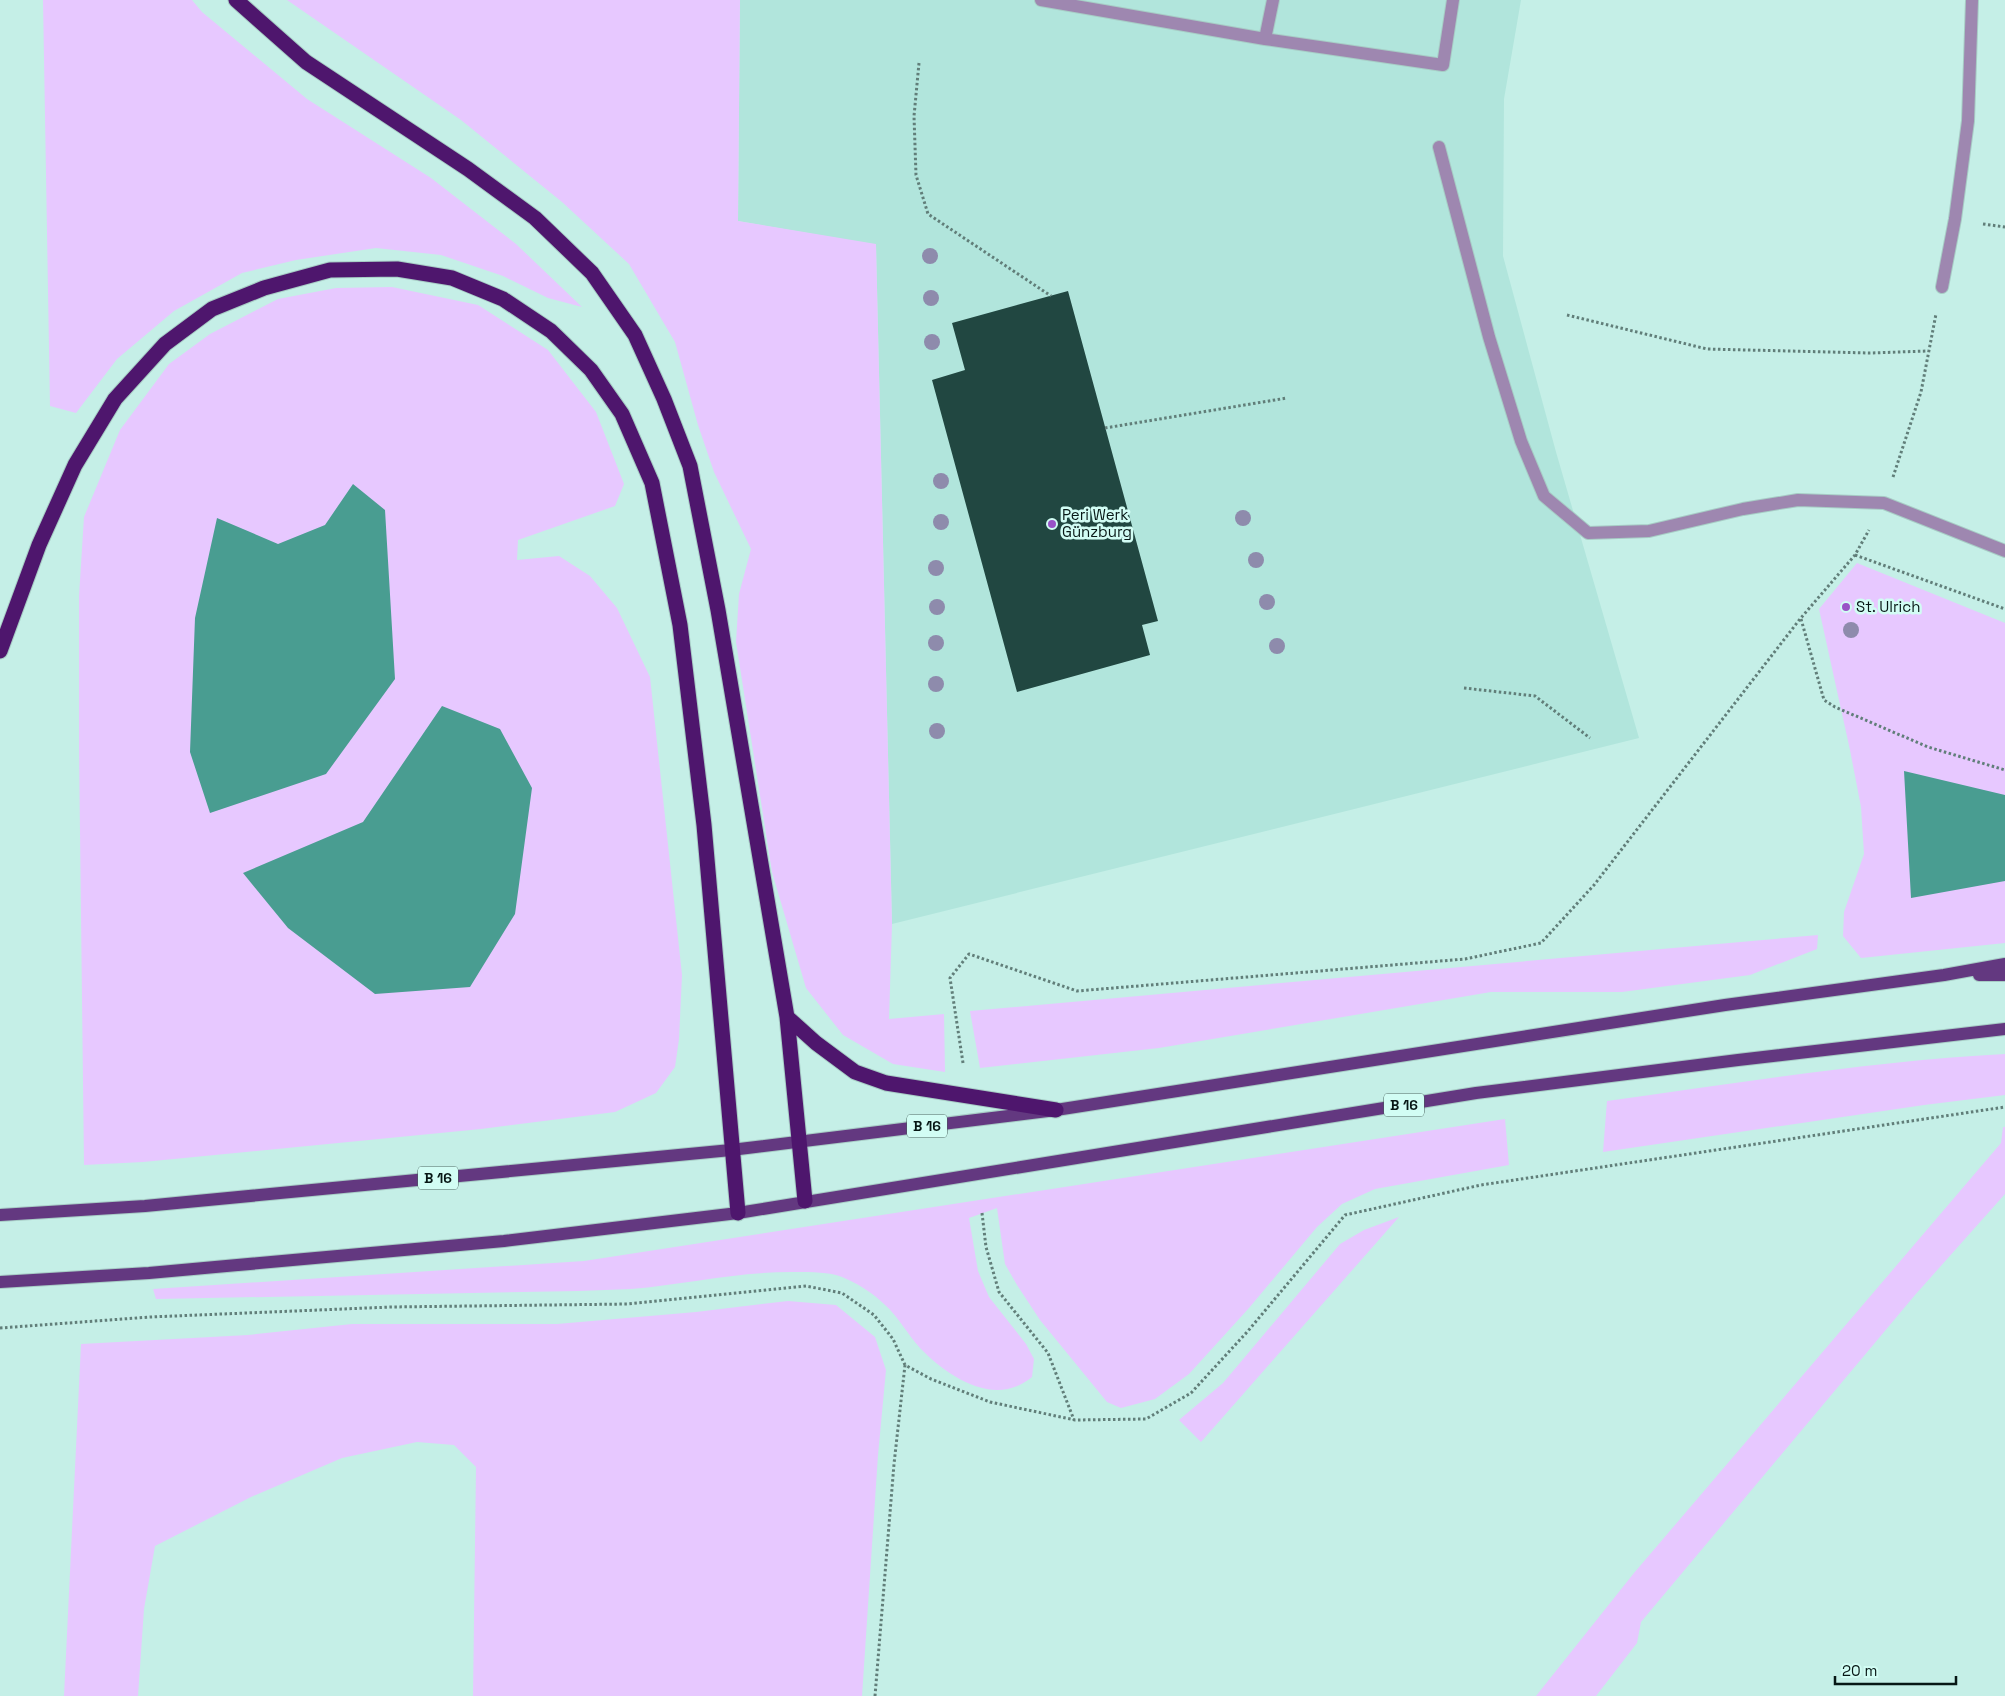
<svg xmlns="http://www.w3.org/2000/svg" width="2005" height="1696" viewBox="0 0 2005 1696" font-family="'Space Grotesk',sans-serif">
<rect width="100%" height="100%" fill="#c5efe7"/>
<!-- built -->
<path fill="#b1e5dc" d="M740,0H1521L1504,99L1503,256L1556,452L1639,738L892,924L876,245L738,221Z"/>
<!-- green -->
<path fill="#e7c8ff" d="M43,0H192L202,12L307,99L431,178L516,244L582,307L548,298L503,276L441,255L376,248L296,260L242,273L174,311L117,359L76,413L50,406Z
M287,0H740L738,221L876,244L892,924L889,1019L944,1014L945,1072L893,1064L843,1035L806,988L772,872L736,642L739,594L751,549L714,472L698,425L675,342L629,264L562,202L461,120Z
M392,287L478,305L548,350L596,412L624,484L615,506L518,540L517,560L559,556L590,576L617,608L650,677L682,975L679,1039L675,1067L656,1093L615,1112L481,1129L143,1162L84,1165L79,748V596L84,517L120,430L169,364L210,334L278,299L336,288Z
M1857,563L2005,623V943L1861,958L1843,936L1844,912L1864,854L1861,807L1850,750L1819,609Z
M1818,935L1817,949L1750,975L1622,992H1491L1159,1048L980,1068L970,1011Z
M2005,1054V1095L1924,1105L1603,1152L1607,1101C1739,1083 1872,1061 2005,1054Z
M1505,1119L1509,1165L1375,1189L1342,1204L1317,1227L1249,1308L1189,1374L1155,1399L1121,1408L1107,1402L1040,1320L1017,1285L1005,1264L997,1208L969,1218L978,1271L989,1297L1026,1344L1034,1359L1032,1377C995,1408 948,1377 920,1348C907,1334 899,1317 884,1304C873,1293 857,1283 842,1277C829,1272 812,1272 797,1272C741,1271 687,1284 631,1289C614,1290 596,1290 578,1291L156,1299L153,1289L584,1261Z
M2003,1127H2005V1194L1915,1295L1641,1622L1637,1643L1596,1696H1536L1634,1573L2001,1143Z
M1399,1217L1201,1442L1179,1420L1223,1383L1340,1244L1364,1230Z
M788,1301L836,1305L875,1337L886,1370L878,1455L862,1696H473L476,1467L454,1445L417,1442L342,1458L251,1497L155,1546L144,1609L138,1696H64L81,1344L248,1335L352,1324H557L696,1312Z"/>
<!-- water -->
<path fill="#499d91" d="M353,484L385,510L395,679L326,774L210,813L190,752L195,618L217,518L278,544L325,525Z
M442,706L500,729L532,788L515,914L470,987L375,994L288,928L243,873L363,822Z
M1904,771L2005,795V881L1911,898Z"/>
<!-- building -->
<path fill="#214741" d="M1068,291L1158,621L1142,625L1150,655L1017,692L932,380L965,370L952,323Z"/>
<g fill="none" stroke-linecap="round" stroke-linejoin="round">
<!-- service casing -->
<g stroke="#a7ccc5" stroke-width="14">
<path id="service" d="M1041,0L1265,39L1273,0
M1265,39L1443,65L1453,0
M1439,147L1489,337L1521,441L1544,496L1588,533L1649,531L1743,509L1798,500L1884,503L2005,551"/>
</g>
<!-- minor casing -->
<g stroke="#a7ccc5" stroke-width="14">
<path id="minor" d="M1942,287L1955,219L1968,121L1972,0"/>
</g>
<!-- primary casing -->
<g stroke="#a7ccc5" stroke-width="14">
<path id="primary" d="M1979,975H2005
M0,1215L145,1206L731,1150L1056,1110L1725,1005L1944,975L2005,964
M0,1282L149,1273L504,1241L738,1213L1476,1093L1738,1060L2005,1029"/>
</g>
<!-- motorway casing -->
<g stroke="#a7ccc5" stroke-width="17">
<path id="motorway" d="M236,0L306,62L468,169L535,218L592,273L635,335L664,399L690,466L718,610L787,1017L805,1201
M0,651L39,545L75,465L115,399L165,344L212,309L264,288L330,270L397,269L452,278L503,299L551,331L591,370L622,414L652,483L680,625L704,825L738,1213
M787,1017L816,1043L855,1072L886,1083L1056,1110"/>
</g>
<!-- path -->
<path stroke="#617e79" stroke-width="3" stroke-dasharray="2.5 2.5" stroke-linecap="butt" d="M919,63L914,116L916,175L928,214L1051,296
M1983,224L2005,227
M1567,315L1707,349L1870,353L1928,351
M1105,428L1287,398
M1893,477L1921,392L1936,314
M1855,555L2005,609
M1801,619L1824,700L1835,707L1928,747L2005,770
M1464,688L1535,696L1590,738
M963,1063L950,978L969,954L1077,991L1465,959L1541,943L1594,885L1800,619L1855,555L1869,530
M982,1213L986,1247L999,1292L1048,1353L1074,1420
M0,1328L150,1317L391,1307L628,1304L806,1286L842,1293L874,1315L893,1339L905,1365L931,1379L990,1402L1075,1420L1146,1419L1191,1393L1248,1331L1345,1215L1481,1185L2005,1107
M875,1696L894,1464L905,1365"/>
<!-- service -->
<use href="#service" stroke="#9e87b0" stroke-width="12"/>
<!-- minor -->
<use href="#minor" stroke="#9e87b0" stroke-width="12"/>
<!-- primary -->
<use href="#primary" stroke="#633880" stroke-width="12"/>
<!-- motorway -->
<use href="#motorway" stroke="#4e166d" stroke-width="15"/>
</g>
<!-- trees -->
<g fill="#8e8bac">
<circle cx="930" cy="256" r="8"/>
<circle cx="931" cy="298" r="8"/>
<circle cx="932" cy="342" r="8"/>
<circle cx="941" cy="481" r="8"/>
<circle cx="1243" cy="518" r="8"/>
<circle cx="941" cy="522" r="8"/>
<circle cx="1256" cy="560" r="8"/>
<circle cx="936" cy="568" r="8"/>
<circle cx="1267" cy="602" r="8"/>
<circle cx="937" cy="607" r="8"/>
<circle cx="1851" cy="630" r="8"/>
<circle cx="936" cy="643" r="8"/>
<circle cx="1277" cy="646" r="8"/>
<circle cx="936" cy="684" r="8"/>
<circle cx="937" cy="731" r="8"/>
</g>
<!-- markers -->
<g fill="#9952c6" stroke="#d2fdf4" stroke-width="2">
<circle cx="1052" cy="524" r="5"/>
<circle cx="1846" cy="607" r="5"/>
</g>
<g text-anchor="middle" stroke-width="5" stroke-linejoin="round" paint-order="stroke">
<!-- shield labels -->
<g fill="#d2fdf4" stroke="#445c58" stroke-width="1">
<rect x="1384" y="1093.5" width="40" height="23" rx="4"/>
<rect x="907" y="1114.5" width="40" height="23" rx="4"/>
<rect x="418" y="1166.5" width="40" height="23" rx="4"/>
</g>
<g font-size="14" font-weight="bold" fill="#071715">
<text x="1404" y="1110">B 16</text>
<text x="927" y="1131">B 16</text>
<text x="438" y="1183">B 16</text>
</g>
<!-- poi labels -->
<g font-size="15" fill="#071715" stroke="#d2fdf4" text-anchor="start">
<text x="1062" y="520">Peri Werk<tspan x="1062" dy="17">Günzburg</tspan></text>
<text x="1856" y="612">St. Ulrich</text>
</g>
</g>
<!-- scale -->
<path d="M1835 1676v8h121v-8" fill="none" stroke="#071715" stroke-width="2.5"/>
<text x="1842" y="1676" font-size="15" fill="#071715" stroke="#d2fdf4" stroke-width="4" paint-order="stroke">20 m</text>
</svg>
